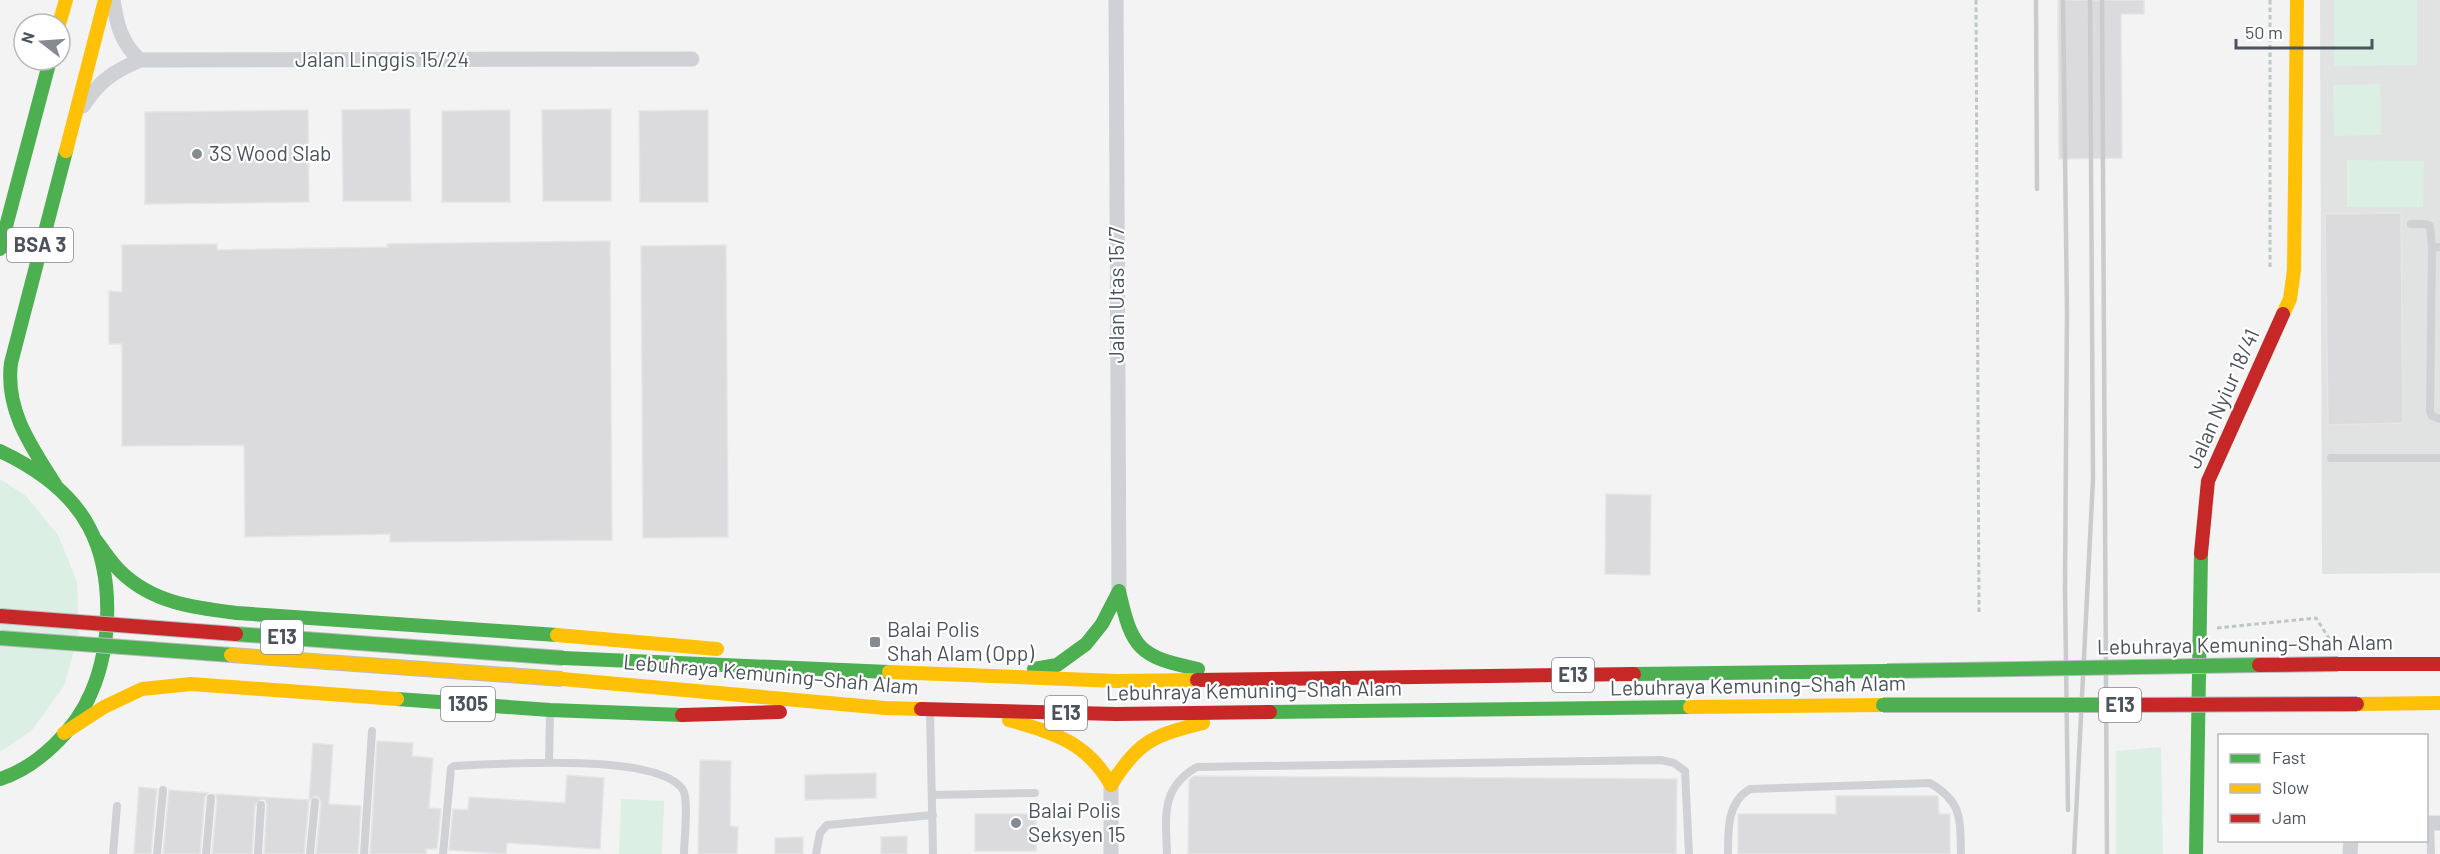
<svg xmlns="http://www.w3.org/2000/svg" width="2440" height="854" viewBox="0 0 2440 854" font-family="Barlow,sans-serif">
<rect width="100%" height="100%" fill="#f3f3f3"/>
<!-- education -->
<path fill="#e1e2e2" d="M2320,0H2440V573L2322,574Z"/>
<!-- green -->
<path fill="#dbefe5" d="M2334,0H2417V65L2334,66Z
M2380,84L2381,135L2334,136L2333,85Z
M2347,160L2424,161L2423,207H2347Z
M0,479L26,496L58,535L77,582L79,633L64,686L32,730L0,752Z
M2161,747L2163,854H2116V751Z
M621,799L664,801L662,854H619Z"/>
<!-- building -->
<path fill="#dbdbdd" stroke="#e5e5e5" stroke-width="1.5" d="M2058,0H2144V14H2121L2122,158L2059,159Z
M410,109L411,201H343L342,110Z
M611,109V201H543L542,110Z
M308,110L309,202L145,204V112Z
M510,110V202H442V111Z
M708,110V202H640L639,111Z
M2401,213L2403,423L2328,425L2325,214Z
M610,241L612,540L390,542V534L245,537L244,445L122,446V344H109V291L122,292V245L217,244V250L388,247L387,244Z
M726,245L728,537L643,538L641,246Z
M1606,494L1651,495L1650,575L1605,574Z
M377,741L413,743L412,756L433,758L429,808L441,809L437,849H426V854H370Z
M313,743L333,745L329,804L361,806L358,854H316L321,803L319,798L315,796L309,801L304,854H264L267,805L265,800L261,799L255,805L252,854H212L217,799L215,794L309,800Z
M700,760L731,761L730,826L738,827L737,854H698Z
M876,773V798L805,800V775Z
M567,775L604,778L600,849L507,843L506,854L449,850L453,809L468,810L469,797L565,803Z
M1194,776L1677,779L1676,854H1188L1189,780Z
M139,787L157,789L151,854H134Z
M169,790L208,793L205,797L200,854H163Z
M1836,796H1938L1939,814H1950V854H1738V814H1836Z
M975,814H1036V851H975Z
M907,836V854H881V837Z
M803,837V854H775V838Z"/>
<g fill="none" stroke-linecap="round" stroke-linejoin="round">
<!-- path -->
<path stroke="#bec7c5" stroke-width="3" stroke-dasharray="4.5 3" stroke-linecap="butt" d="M1976,0L1979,613
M2270,0V268
M2217,628L2316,618L2332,643"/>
<!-- lane -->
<path stroke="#cfd1d4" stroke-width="8" d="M2411,224H2425L2430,226L2432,248
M2440,247L2432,248L2430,411L2432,416L2440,419
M2331,458H2440
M930,712L933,854
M549,763L550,713
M932,795L1035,793
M2430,823L2431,854
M113,854L117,806
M157,854L163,790
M206,854L211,798
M258,854L261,805
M310,854L315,802
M364,854L372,731
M443,854L451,768L454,766C498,764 659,752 683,790C689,799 684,841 684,854
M816,854L820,833L827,825L933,815
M1167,854C1166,817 1160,788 1197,767L1661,760L1674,763L1685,771L1689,854
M1728,854C1728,830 1727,802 1750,789L1930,783C1963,802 1960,820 1961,854"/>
<!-- street -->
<path stroke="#cfd1d4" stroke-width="15" d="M113,0C117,25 121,43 140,60L692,59
M1116,0L1119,591
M83,106C99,81 113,72 140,60
M1111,785V854
M2426,823H2440
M2350,854L2351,840"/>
<!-- fast -->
<path stroke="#4caf50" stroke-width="14" d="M0,249L50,60
M0,451C36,468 70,491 89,527C114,574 112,645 91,693C76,729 38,767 0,779
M55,484C31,446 5,410 11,363L66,151
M94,538C103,549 110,561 120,571C152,603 195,608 237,613L557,635
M1119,591C1132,649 1139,657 1198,669
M563,658L889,672
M1034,669L1057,665L1086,644L1102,624L1119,591
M1634,674L1887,671
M397,699L550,710L682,715
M1270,712L1690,707
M2196,854L2201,553"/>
<!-- slow -->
<path stroke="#ffc107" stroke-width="14" d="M59,24L66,0
M66,151L105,0
M2283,314L2290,299L2294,270L2297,0
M557,635L717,649
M889,672L1117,681L1197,680
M562,679L885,708L921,709
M2357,704L2440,703
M1690,707L1883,705
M1009,720C1054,733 1087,742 1111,785C1138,741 1154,735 1203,723
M64,733L104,707L142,689L191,684L397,699"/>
<!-- jam -->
<path stroke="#c62828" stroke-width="14" d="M2201,553L2208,481L2283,314
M2338,664H2440
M1197,680L1634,674
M921,709L1116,714L1270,712
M682,715L780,712"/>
<!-- rail -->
<path stroke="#c9cbcd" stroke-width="4.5" d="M2036,0L2037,189
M2063,0L2067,311L2065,589L2068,810
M2102,0L2107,854
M2074,854L2093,479L2090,0"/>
<!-- fast-bridge casing -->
<g stroke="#b9bcc1" stroke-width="16" stroke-linecap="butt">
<path id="fast-bridge" d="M236,634L563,658
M0,638L231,655
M1887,671L2259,665
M1883,705H2118"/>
</g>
<!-- slow-bridge casing -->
<g stroke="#b9bcc1" stroke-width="16" stroke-linecap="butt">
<path id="slow-bridge" d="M231,655L562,679"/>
</g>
<!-- jam-bridge casing -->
<g stroke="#b9bcc1" stroke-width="16" stroke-linecap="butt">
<path id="jam-bridge" d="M0,616L236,634
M2259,665L2338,664
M2118,705L2357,704"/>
</g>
<!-- fast-bridge -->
<use href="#fast-bridge" stroke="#4caf50" stroke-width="14"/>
<!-- slow-bridge -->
<use href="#slow-bridge" stroke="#ffc107" stroke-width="14"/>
<!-- jam-bridge -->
<use href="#jam-bridge" stroke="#c62828" stroke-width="14"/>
</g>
<!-- markers -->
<g fill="#868b92" stroke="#fff" stroke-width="2">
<circle cx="197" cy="154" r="6"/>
<rect x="869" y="636" width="12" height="12" rx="3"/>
<circle cx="1016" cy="823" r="6"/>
</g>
<g text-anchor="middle" stroke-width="4.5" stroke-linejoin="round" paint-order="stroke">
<!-- shield labels -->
<g fill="#fff" stroke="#82878e" stroke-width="1.5">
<rect x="7" y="228" width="66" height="34" rx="4.5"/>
<rect x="261" y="620" width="42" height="34" rx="4.5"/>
<rect x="1552" y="658" width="42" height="34" rx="4.5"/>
<rect x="441" y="687" width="54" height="34" rx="4.5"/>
<rect x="2099" y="688" width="42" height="34" rx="4.5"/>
<rect x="1045" y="696" width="42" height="34" rx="4.5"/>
</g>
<g font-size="20" font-weight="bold" fill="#4c535d">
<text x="40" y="252">BSA 3</text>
<text x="282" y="644">E13</text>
<text x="1573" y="682">E13</text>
<text x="468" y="711">1305</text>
<text x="2120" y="712">E13</text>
<text x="1066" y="720">E13</text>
</g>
<!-- street labels -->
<g font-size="21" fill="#4c535d" stroke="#fff">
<text x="382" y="67">Jalan Linggis 15/24</text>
<text transform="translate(1117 295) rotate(-90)" y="7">Jalan Utas 15/7</text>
<text transform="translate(2223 399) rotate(-66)" y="7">Jalan Nyiur 18/41</text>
<text transform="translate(2245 645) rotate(-1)" y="7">Lebuhraya Kemuning–Shah Alam</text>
<text transform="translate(771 675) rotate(5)" y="7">Lebuhraya Kemuning–Shah Alam</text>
<text transform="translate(1758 686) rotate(-1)" y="7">Lebuhraya Kemuning–Shah Alam</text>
<text transform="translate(1254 691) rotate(-1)" y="7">Lebuhraya Kemuning–Shah Alam</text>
</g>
<!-- poi labels -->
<g font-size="21" fill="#4c535d" stroke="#fff" text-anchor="start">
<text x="209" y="161">3S Wood Slab</text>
<text x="887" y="637">Balai Polis<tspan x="887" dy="24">Shah Alam (Opp)</tspan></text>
<text x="1028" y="818">Balai Polis<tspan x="1028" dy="24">Seksyen 15</tspan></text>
</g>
</g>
<!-- legend -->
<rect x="2218" y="734" width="210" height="108" fill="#ffffff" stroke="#b7babe" stroke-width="1.5"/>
<rect x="2230" y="754" width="30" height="9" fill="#4caf50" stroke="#b7babe" stroke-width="1.5"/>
<text x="2272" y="764" font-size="18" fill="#4c535d">Fast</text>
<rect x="2230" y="784" width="30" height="9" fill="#ffc107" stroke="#b7babe" stroke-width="1.5"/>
<text x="2272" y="794" font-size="18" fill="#4c535d">Slow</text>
<rect x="2230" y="814" width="30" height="9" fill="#c62828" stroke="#b7babe" stroke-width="1.5"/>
<text x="2272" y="824" font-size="18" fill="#4c535d">Jam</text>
<!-- north arrow -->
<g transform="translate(42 42) rotate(287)"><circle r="28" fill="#ffffff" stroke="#b7babe" stroke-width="1.5"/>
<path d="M0-4.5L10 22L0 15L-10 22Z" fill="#868b92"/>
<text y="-9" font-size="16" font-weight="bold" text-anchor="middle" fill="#4c535d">N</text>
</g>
<!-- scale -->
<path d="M2236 39v9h136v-9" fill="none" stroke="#4c535d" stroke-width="3"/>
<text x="2245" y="39" font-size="18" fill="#4c535d" stroke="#ffffff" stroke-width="4.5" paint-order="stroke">50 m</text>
</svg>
